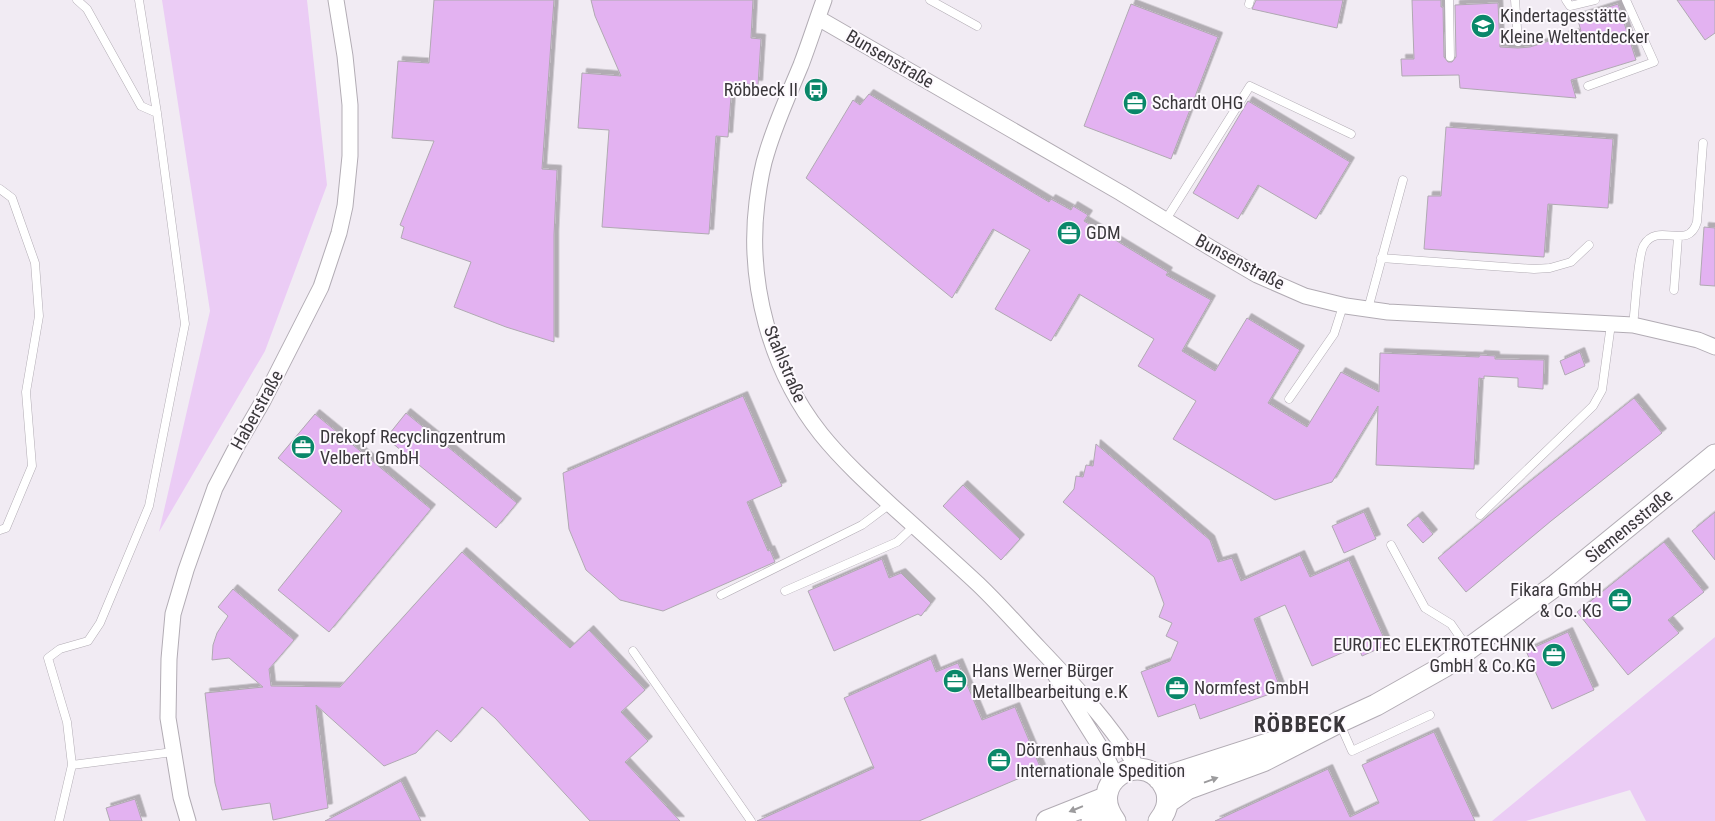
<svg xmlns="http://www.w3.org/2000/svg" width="1715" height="821" viewBox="0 0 1715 821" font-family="'Roboto Condensed',sans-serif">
<defs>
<filter id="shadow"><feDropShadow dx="4.5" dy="-4.5" stdDeviation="0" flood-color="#0004"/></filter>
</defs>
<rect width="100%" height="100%" fill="#f1ebf3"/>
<!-- green -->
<path fill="#ebccf5" d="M162,0H307L327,185L265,351L159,532L210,311Z
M1715,637V821H1646L1630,790L1526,821H1492Z"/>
<!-- building -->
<path fill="#e3b2f1" stroke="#b0a9b2" filter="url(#shadow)" d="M434,0H554L542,169L557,170L554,235V342L506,327L454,307L471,262L401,238L404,227L400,225L434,141L392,138L398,61L429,63Z
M591,0H753L751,38L761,39L758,85L732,83L728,137L716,136L709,234L602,227L609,130L578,128L582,73L621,76L595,16Z
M1256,0H1343L1337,28L1252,9Z
M1412,0H1441V7H1443L1444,57L1448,62H1452L1456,57L1455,5L1498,3L1500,47L1518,48L1530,47L1581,31L1577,17L1618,4L1636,60L1571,80L1576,98L1460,88L1459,75L1402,76L1401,59H1414Z
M1677,0H1715V33L1705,40Z
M1131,4L1218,37L1171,159L1084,126Z
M869,94L1049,202L1051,199L1071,210L1073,206L1088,215L1084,221L1168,272L1166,275L1211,300L1182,351L1215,371L1247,318L1300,350L1268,403L1307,427L1341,372L1379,392L1380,353L1479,357L1480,355L1495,356V359L1544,360L1543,389L1518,387V378L1484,376V379L1479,378L1474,469L1376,465L1378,406L1332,482L1275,500L1173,439L1196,401L1138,366L1154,339L1079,294L1051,341L995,309L1030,250L993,229L952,298L806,178L853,100L860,105Z
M1248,101L1350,162L1316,219L1258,185L1238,219L1193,193Z
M1446,127L1613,139L1608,208L1548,204L1544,257L1424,249L1428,196H1441Z
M1704,227L1715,228V286L1700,285Z
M1580,352L1585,366L1565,375L1560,361Z
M743,396L782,486L747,502L768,551L770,550L775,562L663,611L620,600L586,570L569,529L563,473Z
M1634,398L1662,433L1551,521L1466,592L1438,558L1523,487Z
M406,413L517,503L496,528L386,438Z
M315,414L431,509L329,632L278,590L342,511L278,458Z
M1096,444L1210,540L1218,562L1232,558L1241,581L1300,555L1310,577L1349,560L1387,645L1362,656L1358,646L1312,666L1285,605L1254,619L1281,690L1200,719L1195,704L1158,717L1141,672L1170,661L1178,642L1166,636L1172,623L1159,617L1164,604L1154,577L1063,502L1074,489L1076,476L1083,477L1086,465L1093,466Z
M963,485L1020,539L1001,560L943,506Z
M1364,512L1376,539L1344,553L1332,526Z
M1715,512V560L1692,531Z
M1418,516L1433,534L1423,543L1407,525Z
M1664,542L1704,592L1668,620L1679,633L1628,675L1577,612Z
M462,552L570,648L589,630L645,690L621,712L648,741L625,762L680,821H590L495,718L482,707L451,742L437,730L416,753L384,766L316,705L328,808L273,820L270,803L222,810L215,783L205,693L263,687L229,658L212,660L213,645L217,633L228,616L218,607L233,589L294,640L269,669L271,686L340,687Z
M882,559L889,578L901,573L931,603L921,616L918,614L834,651L808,591Z
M1568,632L1594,690L1552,709L1526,651Z
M931,659L936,672L958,663L982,720L1015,707L1041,769L919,821H757L874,768L844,698Z
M1434,732L1475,821H1215L1328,769L1350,817L1379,803L1362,765Z
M401,781L421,821H325L356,805Z
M135,799L142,821H110L106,808Z"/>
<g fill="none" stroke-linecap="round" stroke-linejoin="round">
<!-- lane casing -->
<g stroke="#b2acb4" stroke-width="9">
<path id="lane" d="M77,0L87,9L141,106L157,113
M930,0L977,26
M1449,0L1450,57
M1515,0L1518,42
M1566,0L1570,6L1595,0
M1249,4L1250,0
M1588,86L1654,62L1626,0
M0,189L12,198L35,263L39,316L26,392L32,466L6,528L0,530
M1165,221L1250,86L1351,134
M1381,258L1534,269L1550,268L1571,262L1589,245
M1674,290L1678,237
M1368,309L1403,180
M1633,325C1635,311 1638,253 1644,245C1658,221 1688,252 1697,222L1703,143
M1289,399L1334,334L1343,306
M1480,515L1593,406L1602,390L1611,324
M1391,545L1425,608L1451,624L1467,647
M785,591L897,542L914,526
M721,595L862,525L890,504
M633,651L751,821
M1340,724L1352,751L1430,715
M72,765L173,752
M59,821L72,765L67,722L48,658L60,649L88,641L100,623L149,506L185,324L157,113L139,0"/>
</g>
<!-- street casing -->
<g stroke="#b2acb4" stroke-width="17">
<path id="street" d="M824,0C816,22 809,44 801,65C789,94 776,122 767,152C762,167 759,186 757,202C747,282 770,370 821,434C842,460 867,483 892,506C921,532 950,558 978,584C1000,605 1019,627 1039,648C1077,688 1109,722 1139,770
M818,18L1121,193L1211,248L1257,275L1305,296L1346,306L1388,312L1633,325L1698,340L1715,347
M1052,670L1107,758L1116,777
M188,821L181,797L168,718L169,659L173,614L186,570L215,488L238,444L263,401L321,287L339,233L345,206L350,156V105L345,56L336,0"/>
</g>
<!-- secondary casing -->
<g stroke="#b2acb4" stroke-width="23">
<path id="secondary" d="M1159,779L1286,738
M1168,802L1187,789L1263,761L1339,722L1376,705L1445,666L1556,585L1715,455
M1047,821L1105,798
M1092,821L1114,820
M1115,821C1086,783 1139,750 1162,782C1164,786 1166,788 1167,793C1169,804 1166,812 1159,821"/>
</g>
<!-- lane -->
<use href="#lane" stroke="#fff" stroke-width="8"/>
<!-- street -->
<use href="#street" stroke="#fff" stroke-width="15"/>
<!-- secondary -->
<use href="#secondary" stroke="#fff" stroke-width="21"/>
</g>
<!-- one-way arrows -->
<defs><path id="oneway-solid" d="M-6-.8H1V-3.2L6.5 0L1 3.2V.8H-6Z" transform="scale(1.25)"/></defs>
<g fill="#9c9b9d">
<use href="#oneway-solid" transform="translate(1211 780) rotate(-20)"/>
<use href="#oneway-solid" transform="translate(1076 809) rotate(158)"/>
</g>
<!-- icons -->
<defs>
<g id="school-disc" transform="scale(1.25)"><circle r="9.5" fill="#0a8769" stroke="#fdf9fe"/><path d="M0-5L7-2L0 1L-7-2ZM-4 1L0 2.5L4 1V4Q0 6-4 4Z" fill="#fff"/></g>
<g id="bus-disc" transform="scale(1.25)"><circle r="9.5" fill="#0a8769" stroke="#fdf9fe"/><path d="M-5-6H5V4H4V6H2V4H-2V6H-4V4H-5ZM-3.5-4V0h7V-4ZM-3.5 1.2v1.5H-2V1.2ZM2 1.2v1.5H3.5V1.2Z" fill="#fff"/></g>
<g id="office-disc" transform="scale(1.25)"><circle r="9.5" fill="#0a8769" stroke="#fdf9fe"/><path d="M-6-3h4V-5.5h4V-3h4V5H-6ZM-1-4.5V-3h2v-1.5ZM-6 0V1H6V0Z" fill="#fff"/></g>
</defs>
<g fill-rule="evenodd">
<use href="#school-disc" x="1483" y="26"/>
<use href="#bus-disc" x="816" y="90"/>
<use href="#office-disc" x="1135" y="103"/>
<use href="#office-disc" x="1069" y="233"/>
<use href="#office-disc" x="303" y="447"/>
<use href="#office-disc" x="1620" y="600"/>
<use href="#office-disc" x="1554" y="655"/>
<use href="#office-disc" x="955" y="681"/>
<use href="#office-disc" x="1177" y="688"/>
<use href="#office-disc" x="999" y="760"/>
</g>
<g text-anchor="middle" stroke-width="4" stroke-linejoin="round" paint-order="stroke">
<!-- poi labels -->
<g font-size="18" fill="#3a373b" stroke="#fdf9fe" text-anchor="start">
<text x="1500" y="22">Kindertagesstätte<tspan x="1500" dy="21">Kleine Weltentdecker</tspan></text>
<text x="798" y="96" text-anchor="end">Röbbeck II</text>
<text x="1152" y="109">Schardt OHG</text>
<text x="1086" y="239">GDM</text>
<text x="320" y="443">Drekopf Recyclingzentrum<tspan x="320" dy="21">Velbert GmbH</tspan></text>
<text x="1602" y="596" text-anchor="end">Fikara GmbH<tspan x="1602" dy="21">&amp; Co. KG</tspan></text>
<text x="1536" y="651" text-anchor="end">EUROTEC ELEKTROTECHNIK<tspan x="1536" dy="21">GmbH &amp; Co.KG</tspan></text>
<text x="972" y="677">Hans Werner Bürger<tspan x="972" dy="21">Metallbearbeitung e.K</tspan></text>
<text x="1194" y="694">Normfest GmbH</text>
<text x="1016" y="756">Dörrenhaus GmbH<tspan x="1016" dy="21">Internationale Spedition</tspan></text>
</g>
<!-- street labels -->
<g font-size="18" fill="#3a373b" stroke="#fdf9fe">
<text transform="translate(890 59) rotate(30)" y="6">Bunsenstraße</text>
<text transform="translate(1240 262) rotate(28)" y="6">Bunsenstraße</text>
<text transform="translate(785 364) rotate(67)" y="6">Stahlstraße</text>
<text transform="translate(257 410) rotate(-61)" y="6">Haberstraße</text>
<text transform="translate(1629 526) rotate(-39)" y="6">Siemensstraße</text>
</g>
<!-- district labels -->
<g font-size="22" font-weight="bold" letter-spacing="1" fill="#3a373b" stroke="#fdf9fe">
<text x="1300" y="732">RÖBBECK</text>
</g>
</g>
</svg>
